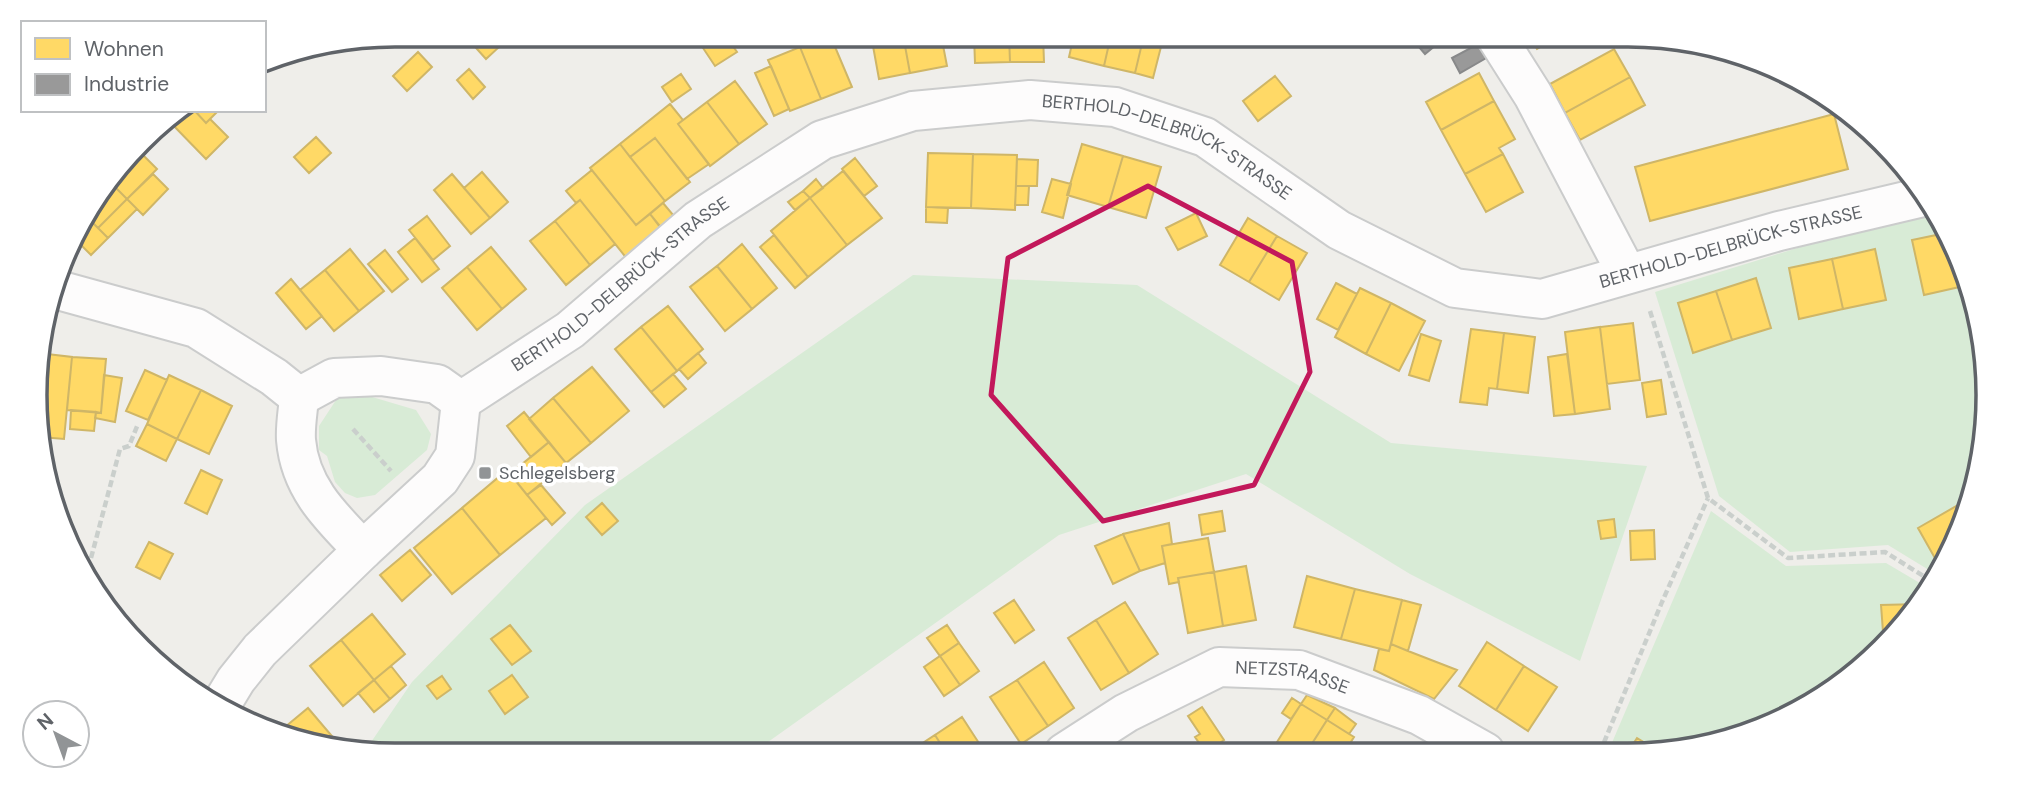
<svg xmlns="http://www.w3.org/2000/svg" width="2023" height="790" viewBox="0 0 2023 790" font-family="'DM Sans',sans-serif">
<rect width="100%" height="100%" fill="#efeeea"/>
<!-- green -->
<path fill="#d8ebd6" d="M1937,212L1985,348L1976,489L1937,575L1888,545L1790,552L1719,496L1655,292L1820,241Z
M913,275L1137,285L1391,443L1647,466L1580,661L1410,574L1246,474L1059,535L751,754L395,755L365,751L412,682L585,505Z
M340,394H362L416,410L431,434L427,450L375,495L357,498L345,493L335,482L327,456L319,450V426Z
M1711,511L1786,566L1886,563L1930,589L1928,595L1865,666L1787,718L1675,752H1608Z"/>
<!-- homes -->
<path fill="#ffd966" stroke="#cfb667" stroke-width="2" d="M447,35H472L466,40L463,37L455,44Z
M472,35H498L492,40L498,48L486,59L468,39Z
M697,35H725L737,52L715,66L695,36Z
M830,35L852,87L821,99L800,47Z
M871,35H903L910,73L879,79Z
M903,35H941L947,66L910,73Z
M974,35H1009L1010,62L975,63Z
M1009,35H1043L1044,62H1010Z
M1074,35H1111L1104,66L1069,57Z
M1111,35H1144L1135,73L1104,66Z
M1144,35H1164L1153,78L1135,73Z
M1389,35H1409L1398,45Z
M1529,35H1561L1537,49Z
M800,47L821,99L790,111L768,60Z
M1614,49L1630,77L1565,113L1550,84Z
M418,52L432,67L407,91L393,76Z
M771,66L789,109L774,116L755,73Z
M469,69L485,87L473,99L457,80Z
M1479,73L1494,101L1441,130L1426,102Z
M681,74L691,89L672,102L662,87Z
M1275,76L1291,96L1258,121L1243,101Z
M1630,77L1645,105L1580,140L1565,113Z
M735,81L767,124L739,144L707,102Z
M1494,101L1515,139L1499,148L1503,154L1465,174L1441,130Z
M707,102L739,144L710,166L678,124Z
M670,104L683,120L678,124L709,164L687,179L655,138L630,157L620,144Z
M182,110H194L206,123L210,119L228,137L206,159L169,121Z
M194,110H219L206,123Z
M1834,114L1848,169L1650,221L1635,167Z
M316,137L331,153L309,173L294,157Z
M655,138L690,182L665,201L630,157Z
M620,144L665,201L636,225L590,168Z
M1082,144L1123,156L1108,207L1067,195Z
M137,149L157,169L127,199L110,182Z
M928,153L973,154L971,208L926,207Z
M973,154L1017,155L1015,210L971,208Z
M1503,154L1523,192L1486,212L1465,174Z
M1123,156L1161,167L1146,218L1108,207Z
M855,158L877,186L864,196L842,169Z
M1017,159L1038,160L1037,186H1016Z
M592,170L636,225L650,214L664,231L628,260L580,200L576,203L566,191Z
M843,171L882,218L847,245L810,198Z
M482,172L508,202L490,218L464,188Z
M153,174L168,189L143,215L127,199Z
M452,174L490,218L471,234L434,190Z
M816,179L823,188L810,198L803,191Z
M1052,179L1071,184L1063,218L1042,212Z
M110,182L127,199L98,228L84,214Z
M1016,186H1029L1028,205H1015Z
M803,191L810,198L795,210L788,202Z
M810,198L847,245L808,277L771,231Z
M127,199L137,209L108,238L98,228Z
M580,200L615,244L590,265L555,221Z
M663,203L674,216L660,227L650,214Z
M926,207L948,208L947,223L926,222Z
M1196,213L1207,236L1178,250L1166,228Z
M84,214L108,238L91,255L75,239Z
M427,216L450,246L433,260L409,230Z
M1248,218L1277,236L1249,282L1220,265Z
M555,221L590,265L566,285L530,241Z
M1946,233L1964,286L1924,295L1912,240Z
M774,235L808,277L795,288L760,247Z
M1277,236L1307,253L1279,300L1249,282Z
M415,238L439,269L422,282L398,252Z
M742,244L777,288L752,309L717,266Z
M491,247L526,289L502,309L467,267Z
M350,249L384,291L359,311L325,270Z
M1875,249L1886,300L1843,309L1832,259Z
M385,250L408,279L392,292L368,264Z
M1832,259L1843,309L1799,319L1789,268Z
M717,266L752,309L725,331L690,287Z
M467,267L502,309L477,330L442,288Z
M325,270L359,311L334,331L300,290Z
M1756,278L1771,328L1732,340L1716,291Z
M291,279L322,316L306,329L276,293Z
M1336,283L1357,294L1338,330L1317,319Z
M1360,288L1391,303L1366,354L1335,337Z
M1716,291L1732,340L1693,353L1678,303Z
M1391,303L1425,321L1399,371L1366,354Z
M668,306L703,349L677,371L641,327Z
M1633,323L1640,380L1607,384L1600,327Z
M641,327L677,371L651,392L615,349Z
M1600,327L1610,409L1575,414L1565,332Z
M1471,329L1504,333L1497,389L1489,388L1487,405L1460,402Z
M1504,333L1535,337L1528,393L1497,389Z
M1421,334L1441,341L1429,381L1409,375Z
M698,353L706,363L688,379L679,369Z
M47,354L72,357L64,439L41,437L39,379H44Z
M1567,354L1575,414L1554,416L1548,357Z
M72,357L106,359L101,413L67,410Z
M592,367L629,411L591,443L553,398Z
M145,370L167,380L148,420L126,411Z
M673,374L686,389L664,407L651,392Z
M104,375L122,378L115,422L95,418L96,412L101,413Z
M169,375L201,390L177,439L147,424Z
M1661,380L1666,414L1647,417L1642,383Z
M201,390L232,406L209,454L177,439Z
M553,398L591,443L566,463L529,419Z
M71,410L96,412L94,431L70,429Z
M524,412L549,442L531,457L507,426Z
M147,424L177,439L166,461L136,446Z
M549,442L566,463L527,495L510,474Z
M201,470L222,480L207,514L185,503Z
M507,470L546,518L500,555L462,508Z
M541,485L565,513L552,525L527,495Z
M1972,497L1946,555L1936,560L1918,528Z
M602,503L618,521L602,535L586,517Z
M462,508L500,555L452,594L414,548Z
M1222,511L1225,531L1202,535L1199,515Z
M1614,519L1616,537L1601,539L1598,521Z
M1169,523L1172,544L1162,546L1165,563L1140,571L1123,534Z
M1654,530L1655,559L1631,560L1630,531Z
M1123,534L1140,571L1113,584L1095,546Z
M1208,538L1214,572L1178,578L1179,582L1169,584L1162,546Z
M149,542L173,554L160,579L136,567Z
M410,550L431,575L402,601L380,575Z
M1246,566L1256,620L1223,626L1214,572Z
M1214,572L1223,626L1188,633L1178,578Z
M1307,576L1355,589L1341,639L1294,627Z
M1355,589L1402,600L1389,651L1341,639Z
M1014,600L1034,630L1015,643L994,613Z
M1402,600L1421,605L1408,651L1391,644Z
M1125,602L1158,654L1129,673L1096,620Z
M1919,604L1884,645L1881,605Z
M372,614L405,654L374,680L341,640Z
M1096,620L1129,673L1101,690L1068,638Z
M510,625L531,651L512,665L491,639Z
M947,625L959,643L940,656L927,638Z
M341,640L374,680L343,706L310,666Z
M1487,642L1524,666L1496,710L1459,686Z
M959,643L979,671L960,685L940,656Z
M1391,644L1408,651L1457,670L1434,699L1374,670L1379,649L1389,651Z
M940,656L960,685L944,696L924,667Z
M1044,662L1074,708L1048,726L1017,680Z
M391,666L406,685L390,699L374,680Z
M1524,666L1557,687L1528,731L1496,710Z
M512,675L528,697L505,714L489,691Z
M442,676L451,689L437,699L427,686Z
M374,680L390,699L374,712L358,693Z
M1017,680L1048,726L1021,744L990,697Z
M1307,695L1335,708L1327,720L1301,704Z
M1292,698L1301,704L1291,719L1282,713Z
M1301,704L1327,720L1306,753H1270Z
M1202,707L1224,740L1206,753L1195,737L1200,734L1188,716Z
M308,708L342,748L301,743L279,732Z
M1335,708L1356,724L1349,734L1327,720Z
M962,717L986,754H947L935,735Z
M1327,720L1354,737L1344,753H1306Z
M935,735L947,754H910L909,752Z
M1637,738L1660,752H1628Z"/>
<!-- industry -->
<path fill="#999" stroke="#88898a" stroke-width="2" d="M1420,35H1448L1425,54L1413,40Z
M1480,43L1488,57L1460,73L1452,58Z"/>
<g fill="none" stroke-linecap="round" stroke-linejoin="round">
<!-- minor casing -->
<g stroke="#cbcccc" stroke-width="42">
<g id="minor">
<path d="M1495,35L1533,95L1627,274"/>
<path d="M58,290L196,328L274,377L299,397"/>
<path d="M299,397C298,411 295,426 296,440C300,488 331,517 363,550"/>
<path d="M299,397L334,378L381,376L437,384L461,401"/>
<path id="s1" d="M461,401L570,330L698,220L822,140L913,111L1030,100L1115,107L1205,137L1339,230L1455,288L1542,299L1779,231L1923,197"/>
<path d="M222,703L236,680L260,650L363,550L440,479L455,456L461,401"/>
<path id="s2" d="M1064,753L1126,713L1219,667L1299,670L1419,715L1485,752"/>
</g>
</g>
<!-- path -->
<path stroke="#cacfcc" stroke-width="4.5" stroke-dasharray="7 3.5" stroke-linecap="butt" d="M1650,311L1708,498L1788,558L1885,552L1933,582
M353,429L391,471
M91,558L120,449L129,446L138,424
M127,629L134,630
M1600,752L1662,602L1708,498"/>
<!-- minor -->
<use href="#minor" stroke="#fdfcfc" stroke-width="38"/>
</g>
<!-- marked area -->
<path fill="none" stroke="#c2185b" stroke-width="5" stroke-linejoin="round" d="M1148,186L1292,262L1310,372L1254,485L1103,521L991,395L1008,258Z"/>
<!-- markers -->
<rect fill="#919496" stroke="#fff" stroke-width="2.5" x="478" y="466" width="14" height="14" rx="3.5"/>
<g text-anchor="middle" stroke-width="7" stroke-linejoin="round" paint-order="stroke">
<!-- street labels -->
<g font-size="18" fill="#5f6368" stroke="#fff">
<text dy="6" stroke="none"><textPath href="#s1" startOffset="807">BERTHOLD-DELBRÜCK-STRASSE</textPath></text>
<text dy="6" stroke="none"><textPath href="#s1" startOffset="1416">BERTHOLD-DELBRÜCK-STRASSE</textPath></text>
<text dy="6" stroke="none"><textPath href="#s1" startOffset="198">BERTHOLD-DELBRÜCK-STRASSE</textPath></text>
<text dy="6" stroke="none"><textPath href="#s2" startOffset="252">NETZSTRASSE</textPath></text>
</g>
<!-- poi labels -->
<g font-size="18" fill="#5f6368" stroke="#fff" text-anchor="start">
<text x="499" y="479">Schlegelsberg</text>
</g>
</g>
<!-- crop -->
<path d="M0 0H2023V790H0ZM395 47H1628A348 348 0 0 1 1976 395V395A348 348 0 0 1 1628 743H395A348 348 0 0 1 47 395V395A348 348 0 0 1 395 47Z" fill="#fff" fill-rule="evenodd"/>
<path fill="none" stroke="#5f6368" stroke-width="3.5" d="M395 47H1628A348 348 0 0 1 1976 395V395A348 348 0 0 1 1628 743H395A348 348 0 0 1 47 395V395A348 348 0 0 1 395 47Z"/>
<!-- legend -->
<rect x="21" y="21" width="245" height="91" fill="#ffffff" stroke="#bfc1c3" stroke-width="2"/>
<rect x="35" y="38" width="35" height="21" fill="#ffd966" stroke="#bfc1c3" stroke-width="2"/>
<text x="84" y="56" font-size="21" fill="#5f6368">Wohnen</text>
<rect x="35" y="74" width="35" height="21" fill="#999999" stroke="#bfc1c3" stroke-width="2"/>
<text x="84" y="91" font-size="21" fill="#5f6368">Industrie</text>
<!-- north arrow -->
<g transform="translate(56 734) rotate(319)"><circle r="33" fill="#ffffff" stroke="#bfc1c3" stroke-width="2"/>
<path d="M0-5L12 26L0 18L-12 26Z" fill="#919496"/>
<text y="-10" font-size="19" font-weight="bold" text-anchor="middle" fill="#5f6368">N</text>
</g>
</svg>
